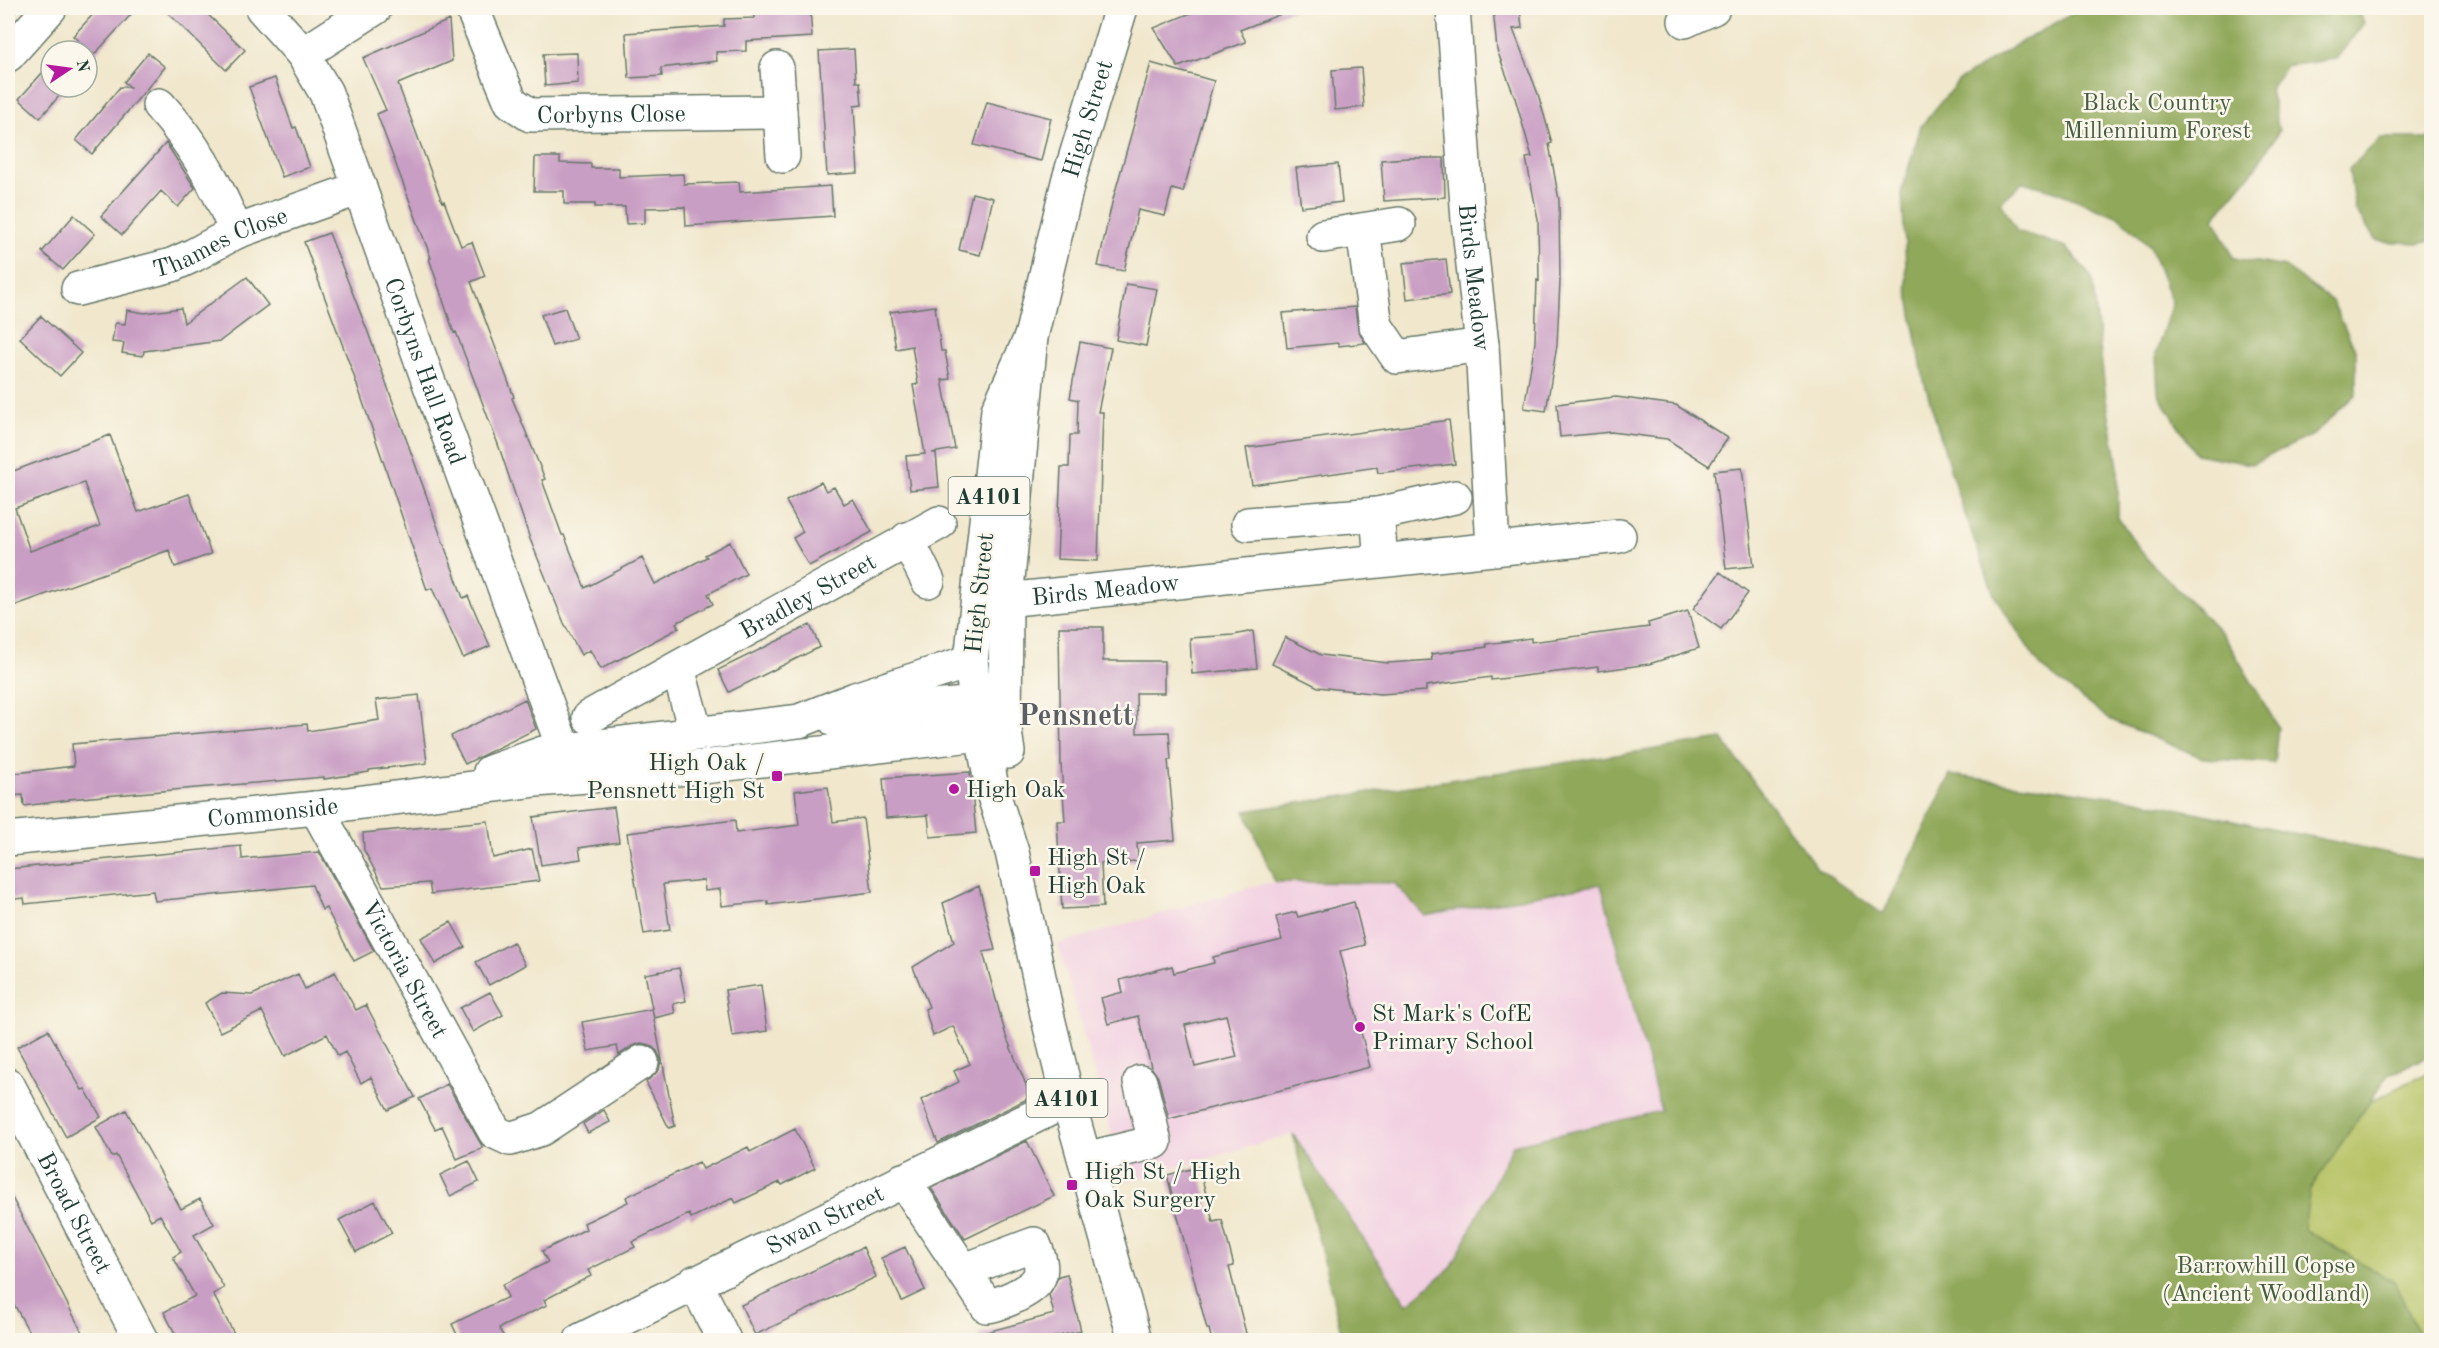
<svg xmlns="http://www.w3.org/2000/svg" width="2439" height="1348" viewBox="0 0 2439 1348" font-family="'Old Standard TT',serif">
<rect width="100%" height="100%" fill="#fbf7ec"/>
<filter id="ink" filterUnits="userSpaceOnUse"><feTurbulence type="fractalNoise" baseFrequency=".0167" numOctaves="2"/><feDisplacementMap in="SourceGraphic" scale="12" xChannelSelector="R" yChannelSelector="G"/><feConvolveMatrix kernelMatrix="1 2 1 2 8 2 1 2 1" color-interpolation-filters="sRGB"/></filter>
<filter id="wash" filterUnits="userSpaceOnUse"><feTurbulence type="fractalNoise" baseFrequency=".008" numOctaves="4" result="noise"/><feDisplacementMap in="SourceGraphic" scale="24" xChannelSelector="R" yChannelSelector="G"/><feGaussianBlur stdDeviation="1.35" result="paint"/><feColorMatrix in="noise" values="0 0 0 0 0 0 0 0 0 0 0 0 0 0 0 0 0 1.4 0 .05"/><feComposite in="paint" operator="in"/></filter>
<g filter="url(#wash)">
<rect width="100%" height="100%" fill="#f0e7cc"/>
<!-- built -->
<path fill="#f2cfe1" d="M1266,883H1394L1425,916L1601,884L1661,1111L1513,1145L1451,1268L1406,1305L1293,1134L1125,1182L1058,944Z"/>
<!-- green -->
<path fill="#b6c264" stroke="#6a804c" stroke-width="1.5" d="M2431,1071V1340H1882L2370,1102Z"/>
<!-- forest -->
<path fill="#90a85a" stroke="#587247" stroke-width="1.5" d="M2083,8H2358L2364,23L2336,59L2286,66L2270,90L2279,131L2251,174L2214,218L2234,258L2285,267L2332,301L2356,351V394L2313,435L2251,464L2196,454L2158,393L2156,353L2172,303L2150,246L2119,217L2055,191L2023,182L2001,202L2017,231L2066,247L2092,278L2106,399L2118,466V518L2146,558L2223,634L2278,727L2274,763L2203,758L2109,719L2041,667L1995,597L1958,495L1924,381L1907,286L1902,190L1921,126L1959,80L2019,43Z
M2381,138H2431V240L2418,243L2377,241L2355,210L2349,169Z
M1722,739L1817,868L1883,914L1950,775L2133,799L2431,862V1054L2388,1075L2310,1189L2304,1229L2394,1282L2422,1340H1343L1293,1134L1407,1304L1451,1268L1513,1145L1661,1111L1601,884L1425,916L1394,883L1275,882L1245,811Z"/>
<g id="blocks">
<!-- building -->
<path fill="#c99ec4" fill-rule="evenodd" d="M99,8H137L94,55L73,36Z
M163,8H201L245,50L226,70Z
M753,8H810L812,37L746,41V51L716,52L717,61L661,68L662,76L629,78L626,33L724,26V19L754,18Z
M1203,8H1293L1294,9L1240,30L1246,42L1178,67L1154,28Z
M1493,8H1520L1522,28L1513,29L1538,94L1552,143L1549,144L1559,200L1560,281L1557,345L1546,411L1524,408L1535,342L1537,280L1539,281L1538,219L1526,158L1532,157L1515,98L1497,50Z
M449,20L452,61L398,84L442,202L444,201L461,246L472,242L485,276L471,282L514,397L512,398L545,479L542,480L562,535H564L585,588L642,558L655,584L707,557L705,555L730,542L746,574L708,594L713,604L676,623L679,628L601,669L590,650L581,655L564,623L530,539L499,447L456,332L454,333L429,258H431L377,114L386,110L363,58Z
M854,49L856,82H860L862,105L854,106L858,173L827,175L819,51Z
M148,53L165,67L92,154L76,140L120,87H130L124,82Z
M577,53L578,83L545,86L543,54Z
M51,63V87H67L40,118L19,99Z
M1151,63L1214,81L1183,192L1172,189L1165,216L1138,210L1124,271L1098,266L1112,203Z
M1361,68L1364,107L1335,110L1332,70Z
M275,78L293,128L296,127L310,167L282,177L249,87Z
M987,102L1051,118L1041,161L974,145Z
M166,143L195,188L178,207L161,191L122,235L101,216Z
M535,157H560V163L591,164V168H619V177L683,174L684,184L739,182L740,192L831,186L833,216L686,226L685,207L645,208V223L626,224L625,207H595V204H564V191H534Z
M1407,158H1444L1445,197L1384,201L1381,160Z
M1338,164L1342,202L1301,207L1296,168Z
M972,193L993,198L980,255L959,250Z
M74,215L95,234L63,270L42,252Z
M329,233L369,335L463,598L468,596L490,646L463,658L432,588L427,590L353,373L304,242Z
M1446,259L1450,294L1407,299L1403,263Z
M247,277L268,305L220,341L144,351L143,356L122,353L124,343L112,342L115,323L125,324L127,310L145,313L181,308L184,323Z
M1126,284L1157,289L1146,346L1116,340Z
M935,306L941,351H945L950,379L942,380L955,449L932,453H936L939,487L910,490L906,456L925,454L913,385L918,384L912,346L896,349L890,312Z
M1355,307L1358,329L1365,343L1339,346L1338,343L1287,348L1283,313Z
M565,308L576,339L552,346L541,315Z
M41,316L81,353L60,376L20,338Z
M1080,342L1111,348L1098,412H1103L1098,561L1057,559L1061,467H1069L1070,435H1077L1078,400L1070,398Z
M1616,397L1676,405L1728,438L1709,466L1667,439L1611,432L1560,437L1557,404Z
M1449,420L1455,464L1378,473L1377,467L1252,485L1246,448Z
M110,435L138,512L189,494L211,554L175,567L169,550L8,608V473ZM84,483L100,526L30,551L15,508Z
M1742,468L1754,566L1726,569L1714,471Z
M821,482L826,491L834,487L844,504L853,499L872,532L809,566L793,538L803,532L786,501Z
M1720,572L1748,593L1721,629L1693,609Z
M1688,611L1699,648L1649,664L1598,671V667L1491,680V677L1426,686V691L1380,694L1318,687L1272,664L1285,637L1321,655L1388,663L1432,660L1431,654L1487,647L1486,644L1531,638V642L1649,627L1648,623Z
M810,625L820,647L729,692L718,670Z
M1059,627H1103V661H1164V693H1136L1137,733L1169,732L1171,760H1168L1175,840L1137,843L1138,861L1101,863L1103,907L1062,909L1057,821H1065L1061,765Z
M1253,631L1257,668L1192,674L1190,638L1234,635Z
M419,695L427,763L369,770V772L324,779V777L69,799V800L24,806L23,795L8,796V774L74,766L72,744L307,724L308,731L379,720L376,700Z
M525,699L536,729L465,764L451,736Z
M970,772L976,833L930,837L928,815L886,818L883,778Z
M828,787L833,822L863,818L872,892L768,905V901L722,906L720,889L705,891L704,880L663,884L670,930L644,934L627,833L735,820L736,833L799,825L795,791Z
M614,807L619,842L579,848L581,859L541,865L533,817Z
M488,821L493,858L532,849L539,881L431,894L429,883L383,886L364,850L363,833Z
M241,846L242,859L319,852L374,951L354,961L326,908L322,910L312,885L155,901L153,891L25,904L24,898L8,900V869Z
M979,886L995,950L983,952L1006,1036L1031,1097L938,1143L921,1100L959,1082L954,1071L970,1064L953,1026L933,1036L925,1009L929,1007L913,967L954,942L943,903Z
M1354,902L1365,945L1340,951L1370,1067L1169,1119L1158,1077L1151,1067L1138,1016L1108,1024L1101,998L1123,992L1120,980L1172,966L1174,973L1214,963L1213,957L1282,940L1276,917L1296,912L1298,917ZM1226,1015L1237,1057L1195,1067L1185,1025Z
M451,922L465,947L435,964L421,938Z
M513,942L525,965L489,985L476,962Z
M679,968L686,1001L673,1004L675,1013L654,1018L645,974Z
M335,972L356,1010L366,1005L415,1097L388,1110L371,1077L361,1083L345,1052L338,1056L327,1034L285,1056L262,1011L220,1032L205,1003L222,993L252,995L298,974L305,989Z
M761,985L767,1031L732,1036L725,990Z
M490,992L503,1015L473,1032L460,1008Z
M652,1009L675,1126L669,1128L646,1082L659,1070L661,1060L657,1051L650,1045L641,1043L632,1046L619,1055L617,1046L588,1051L582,1022Z
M48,1030L82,1090L85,1089L101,1117L66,1137L17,1047Z
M447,1084L483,1148L457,1159L442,1126L435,1129L419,1099Z
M126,1110L181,1209L200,1199L214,1224L194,1235L224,1288L213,1294L238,1341H179L164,1312L195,1296L173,1257L181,1252L160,1215L151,1220L116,1155L112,1157L96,1127Z
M604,1110L610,1122L588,1133L583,1124Z
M795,1129L815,1168L782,1185L780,1182L736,1203L733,1198L691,1218L689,1214L632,1242L635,1247L588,1270L591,1276L544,1300L547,1305L499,1328L506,1341H460L452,1324L508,1297L502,1285L548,1262L542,1251L586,1229L584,1223L628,1202L626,1197L699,1162L703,1169L748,1147L750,1152Z
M1027,1141L1054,1196L965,1239L931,1188Z
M469,1161L479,1182L450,1196L440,1175Z
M1199,1167L1213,1222L1222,1220L1234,1266L1229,1267L1248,1341H1212L1209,1329H1207L1167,1175Z
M8,1190L83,1334L72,1341H34L8,1293Z
M375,1201L392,1233L356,1252L339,1220Z
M863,1247L876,1277L755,1335L741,1305Z
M905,1247L925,1290L902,1301L881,1258Z
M1067,1274L1081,1331L1038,1341H979V1334L1054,1314L1049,1295L1059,1276Z"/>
</g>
</g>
<g filter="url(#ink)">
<use href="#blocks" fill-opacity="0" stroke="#687869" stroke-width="1.5"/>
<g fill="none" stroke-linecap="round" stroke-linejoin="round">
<!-- minor casing -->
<g stroke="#687869" stroke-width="36">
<g id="minor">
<path id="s1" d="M262,8L303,54L326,93L428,380L564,750"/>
<path id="s2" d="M472,8L511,102L530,115L780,112"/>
<path id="s3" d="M1453,8L1468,220L1482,345L1493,548"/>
<path d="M1685,21L1713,8"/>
<path d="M303,54L375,8"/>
<path d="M8,55L50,8"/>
<path d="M777,68L783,156"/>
<path d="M159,105C192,141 218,186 236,232"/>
<path d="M1363,230L1376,326L1397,357L1482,345"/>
<path d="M1323,236L1399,224"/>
<path id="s4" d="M78,289L172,265L194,255L236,232L360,188"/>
<path d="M1377,514L1455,497"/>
<path d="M1248,524L1377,514L1381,560"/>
<path d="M907,539L928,581"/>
<path id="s5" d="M1006,600L1619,536"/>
<path d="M678,669L696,733"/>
<path id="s6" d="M589,717L939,523"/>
<path id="s7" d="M316,808L495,1132L510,1139L541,1129L642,1062"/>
<path id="s8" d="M8,1085L141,1340"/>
<path d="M1085,1159L1155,1142L1140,1082"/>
<path d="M903,1180L987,1306C997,1305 1005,1301 1014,1297C1042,1283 1047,1274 1034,1244L962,1271"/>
<path d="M695,1282L724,1340"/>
<path id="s9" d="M581,1340L1068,1100"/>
</g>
</g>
<!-- major casing -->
<g stroke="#687869" stroke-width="36">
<g id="major">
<path d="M1031,337L998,410L971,661L976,703L993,793L1012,852L1047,1014L1068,1100L1135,1340"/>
<path d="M836,721L923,708L976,703L995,711"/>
<path id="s10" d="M1008,752L1005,731L1006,600L1031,337L1068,182L1121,8"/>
<path d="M490,772L543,753L799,721L855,699L971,661"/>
<path id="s11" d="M8,839L316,808L536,780L703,767L1005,731"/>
</g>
</g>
<!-- minor -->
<use href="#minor" stroke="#fff" stroke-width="33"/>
<!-- major -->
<use href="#major" stroke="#fff" stroke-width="33"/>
</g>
</g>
<!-- markers -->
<g fill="#b5179e" stroke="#fbf7ec" stroke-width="2">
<rect x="771" y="770" width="12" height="12" rx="3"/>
<circle cx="954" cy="789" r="6"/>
<rect x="1029" y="865" width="12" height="12" rx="3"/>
<circle cx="1360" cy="1027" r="6"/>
<rect x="1066" y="1179" width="12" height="12" rx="3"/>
</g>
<g text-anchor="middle" stroke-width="5" stroke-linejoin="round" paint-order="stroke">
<!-- shield labels -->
<g fill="#fbf7ec" stroke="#61756b" stroke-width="1.5">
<rect x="948.5" y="477" width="81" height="38" rx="4.5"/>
<rect x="1026.5" y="1079" width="81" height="38" rx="4.5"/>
</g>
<g font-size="22" font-weight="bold" fill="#1f3d34">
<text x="989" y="504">A4101</text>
<text x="1067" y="1106">A4101</text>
</g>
<!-- park labels -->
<g font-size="24" fill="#455e40" stroke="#fbf7ec">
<text x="2157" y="110">Black Country<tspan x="2157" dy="28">Millennium Forest</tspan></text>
<text x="2266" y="1273">Barrowhill Copse<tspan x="2266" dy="28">(Ancient Woodland)</tspan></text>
</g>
<!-- street labels -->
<g font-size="24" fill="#1f3d34" stroke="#fbf7ec">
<text dy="8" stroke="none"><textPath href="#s2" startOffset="206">Corbyns Close</textPath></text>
<text dy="8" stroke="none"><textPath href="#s10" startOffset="642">High Street</textPath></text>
<text dy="8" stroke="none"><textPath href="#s4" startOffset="150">Thames Close</textPath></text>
<text dy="8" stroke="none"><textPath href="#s3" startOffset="270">Birds Meadow</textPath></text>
<text dy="8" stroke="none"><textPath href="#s1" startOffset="402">Corbyns Hall Road</textPath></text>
<text dy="8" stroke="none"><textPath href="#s5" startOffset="100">Birds Meadow</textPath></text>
<text transform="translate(979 593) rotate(-84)" y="8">High Street</text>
<text dy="8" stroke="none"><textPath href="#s6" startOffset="250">Bradley Street</textPath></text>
<text dy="8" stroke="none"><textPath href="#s11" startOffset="266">Commonside</textPath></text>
<text dy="8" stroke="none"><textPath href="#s7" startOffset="184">Victoria Street</textPath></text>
<text dy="8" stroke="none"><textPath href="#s8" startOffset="144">Broad Street</textPath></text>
<text dy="8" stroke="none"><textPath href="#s9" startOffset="272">Swan Street</textPath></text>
</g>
<!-- poi labels -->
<g font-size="24" fill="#1f3d34" stroke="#fbf7ec" text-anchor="start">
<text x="765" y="770" text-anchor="end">High Oak /<tspan x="765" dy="28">Pensnett High St</tspan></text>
<text x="966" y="797">High Oak</text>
<text x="1047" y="865">High St /<tspan x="1047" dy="28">High Oak</tspan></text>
<text x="1372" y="1021">St Mark's CofE<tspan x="1372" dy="28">Primary School</tspan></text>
<text x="1084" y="1179">High St / High<tspan x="1084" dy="28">Oak Surgery</tspan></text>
</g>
<!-- district labels -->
<g font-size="30" font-weight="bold" fill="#5a5f66" stroke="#fbf7ec">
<text x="1076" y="725">Pensnett</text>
</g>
</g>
<!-- margin -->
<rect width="2439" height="1348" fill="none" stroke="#fbf7ec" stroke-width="30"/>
<!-- north arrow -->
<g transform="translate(69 69) rotate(77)"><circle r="28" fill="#fbf7ec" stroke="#a3ada2" stroke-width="1.5"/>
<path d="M0-4.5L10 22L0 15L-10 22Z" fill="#b5179e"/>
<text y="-9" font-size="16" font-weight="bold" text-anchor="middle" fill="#1f3d34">N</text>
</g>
</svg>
